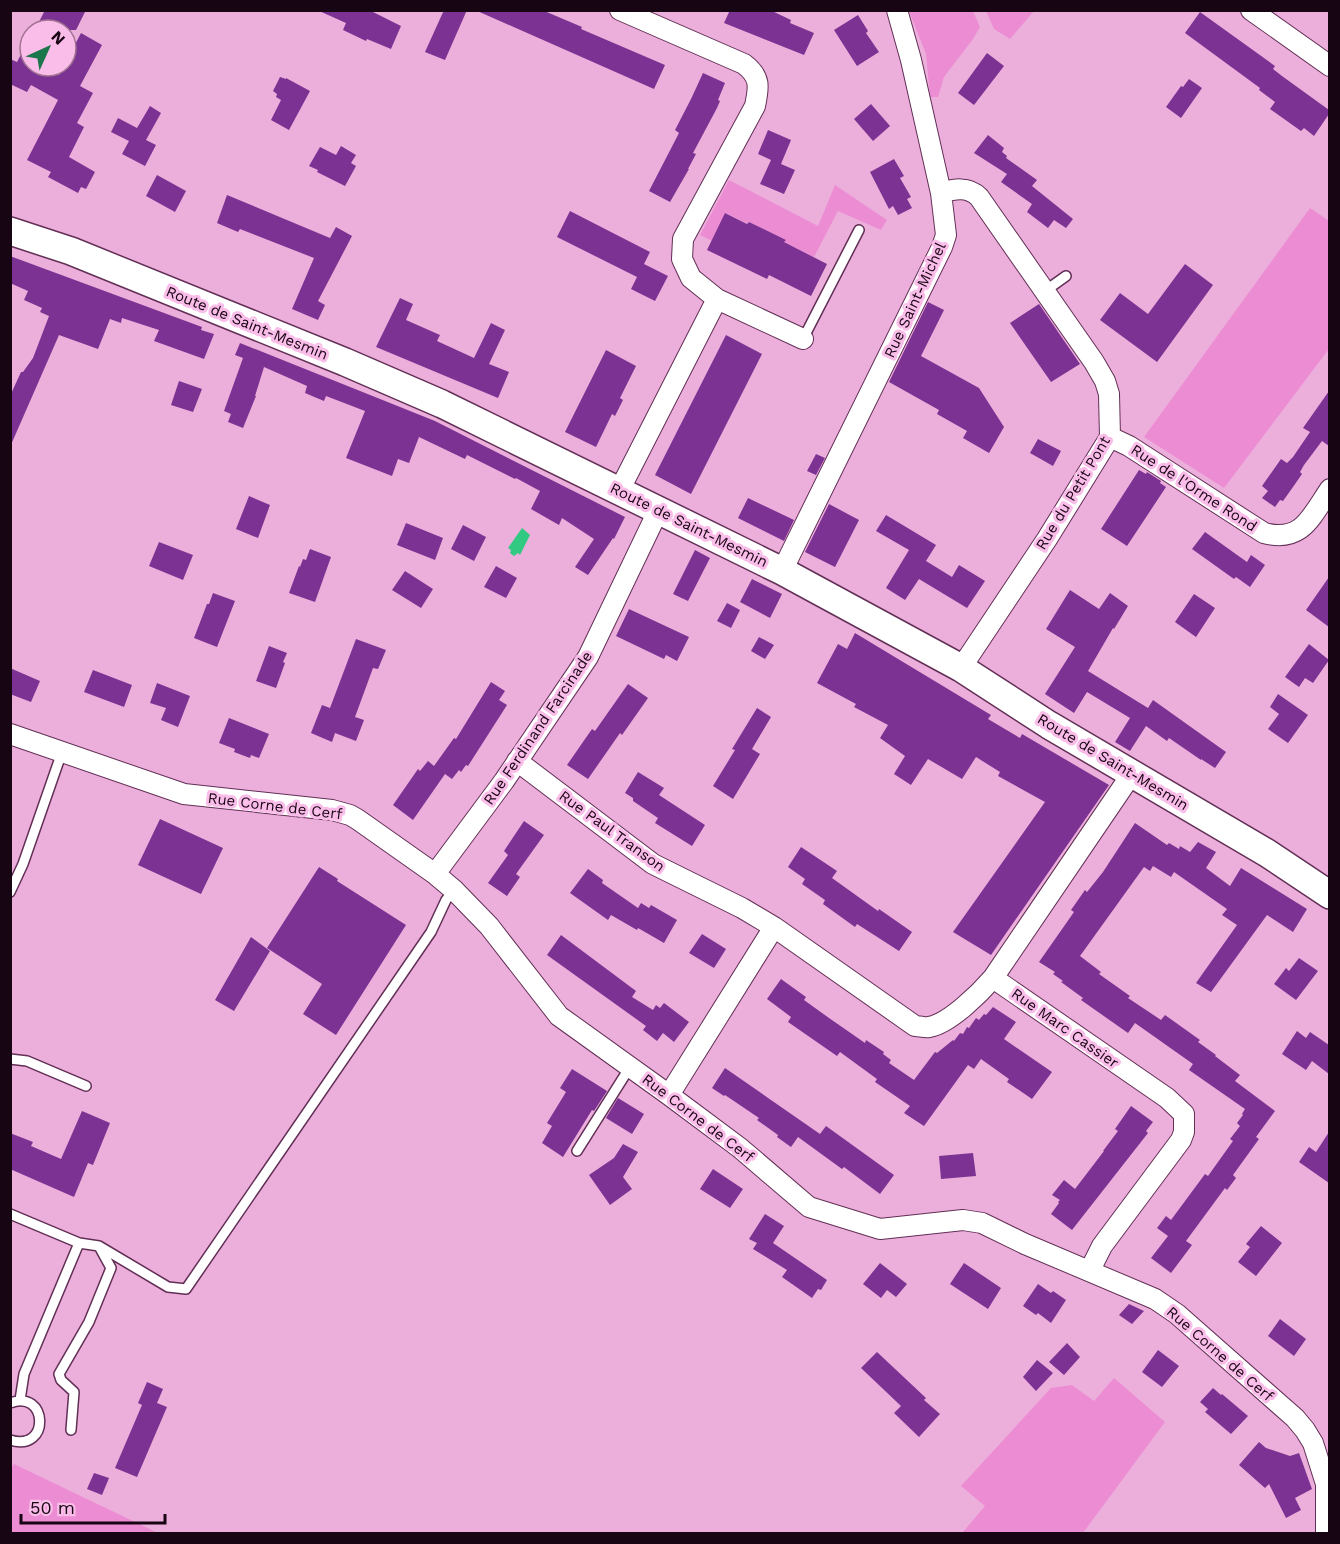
<svg xmlns="http://www.w3.org/2000/svg" width="1340" height="1544" viewBox="0 0 1340 1544" font-family="'Work Sans',sans-serif">
<rect width="100%" height="100%" fill="#ecafdb"/>
<!-- green -->
<path fill="#ec8dd4" d="M909,11H973L980,27L973,39L944,77L938,97H930L926,54Z
M986,11H1034L1010,39L994,29Z
M729,180L818,226L835,185L887,220L881,230L838,211L814,257L784,242L785,240L749,222L746,223L726,213L712,241L700,235Z
M1310,208L1329,221V349L1224,488L1144,437Z
M1114,1378L1165,1422L1083,1533H962L985,1506L961,1486L1051,1388L1072,1385L1094,1401Z
M14,1464L158,1533H11L10,1470Z"/>
<!-- water -->
<path fill="#32ca82" d="M522,528L530,535L520,555L518,553L514,556L510,553L511,550L508,548Z"/>
<!-- building -->
<path fill="#7c3293" d="M45,10H86L76,30H35Z
M317,10H369L401,26L391,49L367,39L366,41L343,30L346,23Z
M444,10H467L445,60L425,52Z
M475,10H542L582,27L581,29L665,65L654,89Z
M730,10H770L791,20L790,23L814,33L804,55L724,23Z
M1200,12L1275,66L1273,69L1282,76L1329,110V114L1314,136L1304,128L1301,131L1270,109L1275,102L1259,90L1260,88L1185,33Z
M858,15L868,31L866,33L879,52L857,66L834,30Z
M81,33L102,45L80,86L93,93L77,123L84,127L69,157L95,172L86,189L81,187L78,193L48,177L51,172L27,160L58,100L31,85L27,92L10,84V59L17,62L30,37V66H42L59,75L64,66H66V62Z
M987,53L1004,66L974,105L958,93Z
M703,73L725,83L718,100L720,101L717,108L693,153L696,154L688,169H689L670,202L649,191L679,133L675,130L691,99Z
M280,77L286,79V78L310,91L289,130L271,120L281,100L276,97L277,94L273,91Z
M1189,79L1202,88L1181,118L1166,107L1181,86L1183,87Z
M871,104L890,126L873,141L854,119Z
M150,106L161,113L146,140L156,145L145,166L122,154L129,141L111,132L118,118L137,128Z
M768,130L791,140L781,164L795,170L784,194L760,184L771,160L758,154Z
M988,135L1004,148L1002,152L1007,156L1006,158L1037,180L1032,186L1073,219L1066,228L1054,220L1048,228L1027,212L1032,204L1001,182L1007,174L974,153Z
M341,146L356,155L351,163L356,166L345,186L317,172L318,170L309,166L320,147L336,155Z
M894,159L904,176L900,178L911,197L907,199L912,208L898,215L893,206L889,209L870,172Z
M157,175L186,191L175,212L146,196Z
M227,195L330,238L336,227L352,236L318,301L325,305L318,320L292,309L314,258L240,229L238,232L217,223Z
M570,211L650,252L644,264L668,276L655,301L631,289L637,277L557,237Z
M725,213L747,224L749,222L786,240L784,242L827,264L811,296L769,275L767,279L707,250Z
M10,256L202,327L201,330L214,334L204,359L154,341L159,330L122,318L121,323L110,319L98,349L59,335L10,447V396L21,372H23L33,358L49,316L40,312L42,308L24,300L28,291L10,283Z
M1185,264L1213,285L1157,362L1100,320L1120,293L1148,314Z
M400,298L413,304L406,320L440,335L437,341L474,358L491,323L505,330L489,364L509,372L498,398L376,347Z
M928,302L944,310L921,356L979,388L1004,427L989,453L963,438L967,431L937,414L939,410L889,382Z
M1039,304L1080,364L1051,382L1010,323Z
M726,335L762,354L691,494L655,475Z
M240,343L435,421L625,517L614,539L613,538L588,575L575,567L594,539L562,518L559,525L531,509L540,491L516,478L515,479L467,455L465,459L419,437L409,463L398,459L392,476L346,458L365,411L326,396L324,401L305,393L307,386L264,367L255,396H256L243,428L228,422L231,414L224,411L243,358L235,355Z
M606,350L636,366L620,398L623,400L615,416L612,414L596,447L565,432Z
M179,381L202,389L193,412L171,405Z
M1329,391V446L1322,441L1304,465L1300,472L1302,474L1293,487L1283,501L1280,500L1275,507L1262,498L1268,491L1262,486L1281,459L1287,463L1293,457L1310,432L1303,428Z
M1038,439L1061,451L1053,466L1030,453Z
M816,454L825,458L816,475L807,471Z
M1139,470L1146,474L1147,472L1161,481L1160,483L1166,487L1127,546L1101,529Z
M249,496L270,505L258,538L236,529Z
M748,498L794,520L784,541L738,518Z
M829,504L859,520L835,567L805,552Z
M886,515L936,545L926,561L952,577L959,565L985,581L967,608L919,579L905,600L886,588L909,550L876,531Z
M406,523L443,538L435,560L397,545Z
M463,525L486,537L474,561L451,549Z
M1205,532L1247,562L1251,555L1265,565L1250,587L1236,577L1234,579L1192,549Z
M159,542L193,555L183,580L149,566Z
M310,549L331,557L315,602L289,593L299,566L300,567L303,559L306,560Z
M695,550L710,558L688,601L673,594Z
M496,566L517,578L506,598L484,587Z
M405,571L433,589L421,608L392,590Z
M1329,577V627L1306,610Z
M752,579L782,594L770,618L740,602Z
M1070,590L1099,609L1110,593L1128,606L1114,629L1113,628L1088,671L1148,708L1153,700L1226,752L1215,768L1201,759V760L1169,738L1167,741L1146,726L1130,751L1115,742L1130,718L1087,692L1074,713L1045,694L1075,647L1046,629Z
M213,593L235,601L217,647L194,638L207,604H209Z
M1194,594L1215,608L1196,637L1175,622Z
M727,603L740,610L731,628L717,621Z
M629,609L689,637L677,661L666,655L664,659L616,636Z
M855,633L991,715L988,719L1020,738L1022,734L1109,785L991,955L953,932L1045,802L998,776L1000,772L976,757L962,779L928,759L911,785L894,774L905,756L880,738L888,725L854,707L856,704L817,683L838,644L847,649Z
M759,637L774,645L765,659L751,651Z
M356,639L386,650L378,669L373,668L355,717L364,720L356,741L335,733L332,742L311,733L322,705L330,708Z
M1309,644L1329,660L1313,683L1305,678L1299,687L1285,677Z
M269,646L287,653L283,662L285,663L276,688L256,681Z
M10,668L40,681L31,702L10,694Z
M93,670L132,685L124,707L84,692Z
M491,682L505,691L499,700L507,705L468,766L466,765L461,772L459,770L452,779L445,774L413,820L393,805L418,769L420,771L428,761L434,766L454,738L456,739Z
M157,683L190,696L178,727L161,720L166,708L150,703Z
M628,684L648,698L622,735L620,733L588,779L567,765L592,729L595,731Z
M1278,694L1308,715L1288,743L1268,729L1279,714L1270,707Z
M757,708L771,717L752,749L760,754L733,799L713,786L735,750L732,749Z
M229,718L269,734L259,758L251,755L250,758L234,752L235,749L219,743Z
M638,772L664,788L659,795L705,825L692,846L655,823L658,818L633,801V798L625,793Z
M160,819L223,848L201,894L138,865Z
M524,821L544,835L516,874L520,877L507,896L488,883L508,855L504,851Z
M1135,823L1167,845L1169,843L1179,849L1180,846L1190,852L1198,842L1216,852L1206,868L1230,886L1241,868L1307,909L1293,932L1267,915L1211,992L1196,983L1237,925L1222,915L1227,909L1174,872L1171,877L1153,866L1150,871L1144,867L1080,956L1101,972L1099,974L1130,996L1128,998L1161,1020L1165,1015L1200,1040L1198,1042L1216,1055L1215,1056L1240,1075L1235,1081L1275,1111L1256,1137L1259,1139L1233,1175L1236,1178L1227,1190L1225,1188L1186,1241L1192,1245L1171,1273L1151,1258L1168,1236L1157,1228L1166,1216L1171,1220L1205,1174L1208,1176L1233,1141L1230,1139L1240,1126L1237,1123L1243,1115L1242,1114L1245,1109L1189,1070L1193,1064L1135,1023L1128,1033L1081,1000L1083,998L1061,982L1063,981L1053,974L1055,972L1039,962L1074,912L1071,910L1085,890L1087,892L1103,872Z
M801,847L837,871L832,878L878,911L879,909L912,932L899,951L857,924L855,927L823,904L825,900L802,884L805,879L788,867Z
M319,867L338,879L337,881L406,925L336,1035L303,1014L322,984L267,948Z
M588,869L603,880L602,883L638,908L641,903L649,908L651,905L677,920L664,943L638,928L637,930L611,915L608,920L570,893Z
M702,934L726,949L714,968L689,953Z
M561,935L636,991L632,997L653,1010L656,1005L660,1008L664,1003L689,1022L674,1042L663,1033L657,1041L643,1030L646,1026L547,955Z
M251,937L270,951L234,1011L215,1000Z
M1299,958L1318,971L1296,1000L1274,984L1286,968L1289,971Z
M781,979L806,997L804,1000L829,1018L865,1043L866,1040L884,1052L883,1054L891,1060L889,1063L914,1080L935,1052L937,1053L953,1040L954,1041L960,1033L963,1034L967,1027L969,1028L976,1018L979,1020L984,1014L986,1015L993,1007L1016,1022L1004,1039L1052,1072L1032,1099L1007,1082L1009,1079L981,1059L974,1069L968,1065L924,1126L904,1113L910,1106L875,1082L877,1079L840,1052L837,1056L788,1022L791,1017L767,999Z
M1297,1031L1306,1038L1310,1032L1329,1045V1074L1312,1061L1306,1070L1282,1054Z
M725,1068L820,1134L826,1126L894,1175L880,1194L844,1167L842,1169L798,1137L791,1147L777,1137L778,1135L757,1120L759,1118L725,1095L724,1096L712,1088Z
M572,1069L607,1091L594,1111L592,1110L563,1157L542,1143L552,1126L547,1123L566,1092L560,1088Z
M618,1098L644,1114L632,1134L606,1118Z
M1131,1106L1153,1122L1146,1131L1148,1133L1072,1230L1051,1214L1059,1203L1058,1202L1060,1200L1052,1195L1064,1180L1075,1189L1104,1151H1103L1118,1131L1115,1129Z
M82,1111L110,1123L93,1165L88,1163L74,1197L10,1169V1133L33,1142L31,1146L61,1159Z
M1329,1132V1183L1299,1162L1309,1147L1316,1152Z
M623,1144L638,1152L623,1177L632,1189L610,1205L589,1175L614,1158Z
M973,1153L976,1176L941,1179L939,1156Z
M713,1169L743,1189L730,1208L700,1189Z
M765,1214L784,1226L773,1243L827,1280L821,1290L818,1289L812,1298L782,1277L787,1270L753,1249L757,1243L749,1239Z
M1261,1226L1282,1243L1256,1276L1238,1262L1250,1247L1246,1244Z
M880,1263L907,1284L896,1297L887,1290L881,1298L863,1284Z
M964,1263L1001,1288L988,1309L950,1284Z
M1038,1284L1051,1293L1053,1291L1066,1300L1051,1323L1038,1313L1036,1315L1023,1306Z
M1129,1304L1144,1311L1132,1324L1119,1315Z
M1280,1319L1306,1339L1294,1356L1268,1336Z
M1067,1343L1080,1357L1064,1375L1049,1362Z
M1158,1350L1179,1366L1162,1387L1142,1372Z
M877,1352L926,1398L924,1400L940,1414L919,1437L894,1413L901,1406L861,1368Z
M1037,1360L1053,1373L1036,1391L1023,1377Z
M147,1382L163,1389L157,1403L167,1407L137,1477L115,1468L142,1405L138,1403Z
M1213,1388L1221,1395L1222,1394L1248,1416L1231,1434L1205,1412L1208,1409L1200,1402Z
M1259,1442L1266,1448L1290,1456L1299,1453L1312,1489L1295,1498L1301,1510L1286,1518L1269,1484L1265,1488L1239,1465Z
M94,1473L109,1478L102,1495L87,1489Z"/>
<g fill="none" stroke-linecap="round" stroke-linejoin="round">
<!-- service casing -->
<g stroke="#622f56" stroke-width="12">
<path id="service" d="M1045,291L1066,276
M803,339L859,230
M10,892L23,864L62,752
M10,1059L27,1061L86,1086
M577,1151L630,1067
M10,1214L79,1243L99,1246L168,1287L186,1289L431,932L446,900L454,890
M20,1400L24,1374L79,1243
M10,1403C48,1388 51,1453 10,1440
M71,1430L74,1392L61,1380L59,1374L89,1322L111,1268L100,1248"/>
</g>
<!-- minor casing -->
<g stroke="#622f56" stroke-width="22">
<path id="minor" d="M620,10L744,64C761,77 759,87 755,106L683,239L682,259L691,278L717,299
M1251,10L1330,66
M941,193C954,189 968,186 979,197L1094,362L1105,381L1109,394L1110,437L1047,539L961,668
M1110,437L1129,446L1264,533C1302,543 1311,517 1330,489
M619,491L717,299L803,339
M782,571L942,247L946,235L941,193L911,60L897,10
M10,734L184,794L332,810L350,815L357,819L435,874L454,890L489,926L559,1016L669,1095L740,1148L809,1207L880,1229L963,1220L982,1223L1025,1244L1155,1299L1177,1314L1295,1418L1305,1430L1313,1443L1326,1484V1534
M517,761L653,864L742,908L774,927L915,1026C920,1026 925,1028 929,1027C949,1024 980,993 993,978L1131,775
M435,874L504,781L588,657L659,509
M993,978L1167,1098L1184,1114V1132L1181,1140L1102,1246L1090,1270
M669,1095L774,927"/>
</g>
<!-- secondary casing -->
<g stroke="#622f56" stroke-width="30">
<path id="secondary" d="M10,231L71,251L345,362L442,404L782,571L961,668L1049,725L1267,853L1330,895"/>
</g>
<!-- service -->
<use href="#service" stroke="#fff" stroke-width="9"/>
<!-- minor -->
<use href="#minor" stroke="#fff" stroke-width="20"/>
<!-- secondary -->
<use href="#secondary" stroke="#fff" stroke-width="27"/>
</g>
<g text-anchor="middle" stroke-width="6" stroke-linejoin="round" paint-order="stroke">
<!-- street labels -->
<g font-size="15" fill="#180514" stroke="#fabce8">
<text transform="translate(915 300) rotate(-65)" y="5">Rue Saint-Michel</text>
<text transform="translate(247 323) rotate(22)" y="5">Route de Saint-Mesmin</text>
<text transform="translate(1194 488) rotate(33)" y="5">Rue de l'Orme Rond</text>
<text transform="translate(1073 493) rotate(-59)" y="5">Rue du Petit Pont</text>
<text transform="translate(689 525) rotate(26)" y="5">Route de Saint-Mesmin</text>
<text transform="translate(538 728) rotate(-56)" y="5">Rue Ferdinand Farcinade</text>
<text transform="translate(1113 762) rotate(31)" y="5">Route de Saint-Mesmin</text>
<text transform="translate(275 806) rotate(7)" y="5">Rue Corne de Cerf</text>
<text transform="translate(612 831) rotate(36)" y="5">Rue Paul Transon</text>
<text transform="translate(1065 1028) rotate(35)" y="5">Rue Marc Cassier</text>
<text transform="translate(698 1118) rotate(37)" y="5">Rue Corne de Cerf</text>
<text transform="translate(1220 1354) rotate(41)" y="5">Rue Corne de Cerf</text>
</g>
</g>
<!-- border -->
<rect width="1340" height="1544" fill="none" stroke="#180514" stroke-width="24"/>
<!-- north arrow -->
<g transform="translate(48 48) rotate(45)"><circle r="28" fill="#fabce8" stroke="#a07393" stroke-width="1.5"/>
<path d="M0-4.5L10 22L0 15L-10 22Z" fill="#1c764b"/>
<text y="-9" font-size="16" font-weight="bold" text-anchor="middle" fill="#180514">N</text>
</g>
<!-- scale -->
<path d="M21 1514v9h144v-9" fill="none" stroke="#180514" stroke-width="3"/>
<text x="30" y="1514" font-size="18" fill="#180514" stroke="#fabce8" stroke-width="4.5" paint-order="stroke">50 m</text>
</svg>
